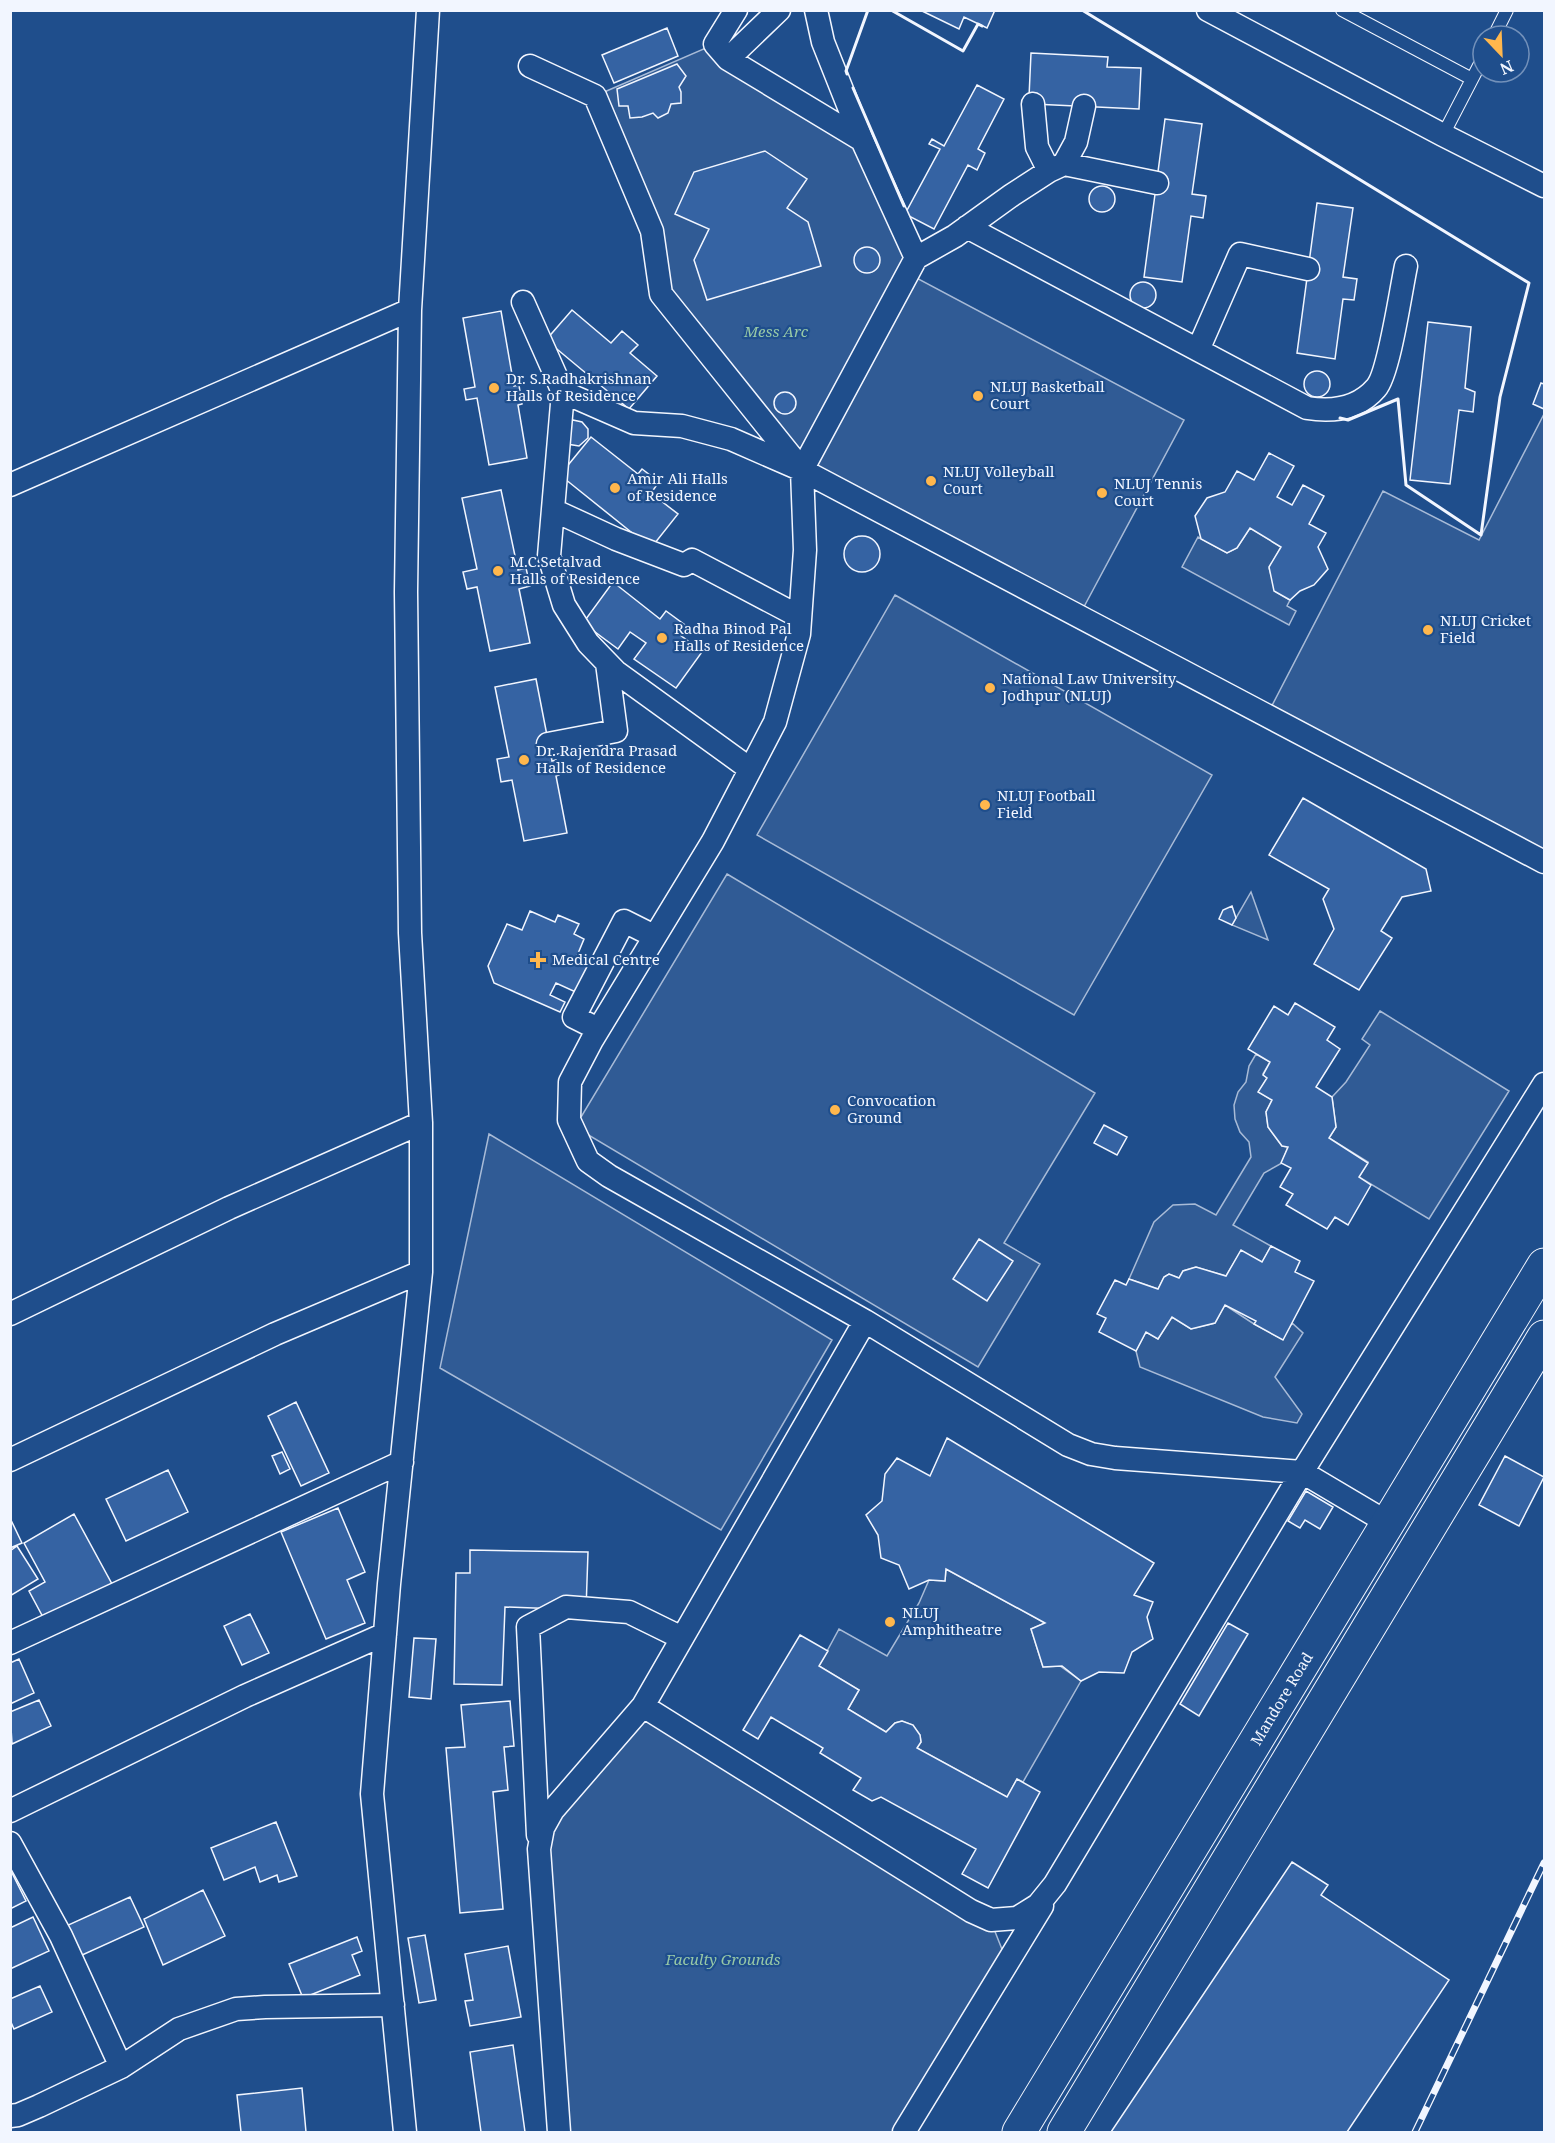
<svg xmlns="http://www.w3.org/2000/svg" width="1555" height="2143" viewBox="0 0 1555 2143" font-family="'Noto Serif',serif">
<rect width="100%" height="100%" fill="#1f4e8c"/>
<!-- built -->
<path fill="#305b95" stroke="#a8bbd7" stroke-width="1.5" d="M715,44L862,140L916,258L907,273L1184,420L1079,616L802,470L661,294L595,96Z
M1544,414V863L1265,719L1383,491L1479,540Z
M1250,528L1281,547L1269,568L1276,592L1290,600L1287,606L1296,611L1289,625L1182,567L1198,537L1227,553L1237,548Z
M895,595L1212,775L1074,1015L757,835Z
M727,874L1095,1093L1004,1243L1040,1264L978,1367L575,1127Z
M1251,892L1268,940L1232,925Z
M1380,1011L1509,1091L1429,1219L1359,1177L1368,1162L1329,1138L1336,1127L1332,1097L1346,1082L1370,1045L1362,1039Z
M1256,1054L1270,1062L1263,1074L1267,1078L1259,1092L1272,1100L1266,1112L1268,1127L1282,1146L1288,1147L1282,1163L1264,1173L1233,1225L1271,1246L1262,1262L1241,1251L1226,1276L1196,1267L1183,1271L1179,1278L1169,1274L1164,1277L1158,1289L1129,1279L1154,1222L1173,1205L1195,1204L1216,1215L1251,1157L1249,1142L1240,1132L1235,1119L1234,1105L1238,1092L1246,1082L1249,1066Z
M489,1134L832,1340L721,1530L440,1368Z
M1225,1305L1254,1324L1282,1339L1292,1323L1303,1333L1275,1377L1302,1414L1297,1423L1263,1417L1140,1367L1136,1351L1146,1332L1158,1339L1172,1317L1191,1329L1215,1323Z
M946,1569L1045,1623L1031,1629L1043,1667L1060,1666L1081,1681L1023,1782L1017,1779L1007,1797L917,1748L921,1742L920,1735L913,1725L902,1721L895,1723L886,1732L848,1709L859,1690L819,1666L839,1629L887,1656L919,1603L929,1580L945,1581Z
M643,1706L990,1919L1007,1962L904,2132H564L543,1828Z"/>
<!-- building -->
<path fill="#3563a3" stroke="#f2f6ff" stroke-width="1.5" d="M920,10H995L987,28L964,17L959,29Z
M667,28L678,56L614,83L602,55Z
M1031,53L1108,57L1107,67L1141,68L1139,109L1033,104L1029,97Z
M677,64L686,76L679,87L681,92V103L671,104L668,113L658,118L653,113L642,117L630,118L628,106H619L617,89Z
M977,85L1004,99L978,149L985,153L977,170L968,165L934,229L905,214L940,149L929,144L932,139L944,146Z
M1165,119L1202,124L1192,194L1206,196L1203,218L1191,216L1182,282L1144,277Z
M765,151L807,179L787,208L808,222L821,266L707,300L694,260L709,229L675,214L694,172Z
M1089 199a13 13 0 1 1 26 0a13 13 0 1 1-26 0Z
M1317,203L1353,208L1343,277L1357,279L1354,300L1343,299L1335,359L1297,353Z
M854 260a13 13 0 1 1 26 0a13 13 0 1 1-26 0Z
M1130 295a13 13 0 1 1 26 0a13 13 0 1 1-26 0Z
M572,310L611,343L622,331L638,345L630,353L657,376L629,409L546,340Z
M501,311L514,386L519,385L520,392L522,404L518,405L527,458L489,465L477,398L466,400L464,389L475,387L463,318Z
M1428,322L1471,327L1465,388L1475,392L1473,412L1459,410L1450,484L1410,480Z
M1304 384a13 13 0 1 1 26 0a13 13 0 1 1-26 0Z
M1541,383L1544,384V409L1533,404Z
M774 403a11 11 0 1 1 22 0a11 11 0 1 1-22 0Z
M573,420L582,422L588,429V438L579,446L567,444L569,421Z
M591,437L638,474L642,469L659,482L651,493L678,514L651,548L560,475Z
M1269,453L1294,466L1277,497L1292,505L1303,485L1324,496L1309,524L1326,533L1318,547L1328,569L1314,585L1300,591L1290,600L1274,591L1269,567L1281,547L1250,528L1237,548L1227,553L1201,539L1195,516L1207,498L1225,492L1237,471L1254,480Z
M501,490L518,570L526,568L530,586L519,589L530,643L490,651L477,587L467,589L463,572L477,569L462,498Z
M844 554a18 18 0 1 1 36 0a18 18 0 1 1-36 0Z
M613,582L660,619L666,611L685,625L679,634L702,652L676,688L634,659L646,643L630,632L618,649L583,623Z
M536,679L552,761L556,760L559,775L556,776L567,833L524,841L512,780L501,782L497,759L509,757L495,687Z
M1303,798L1426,869L1431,891L1402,897L1381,931L1392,938L1359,990L1314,964L1334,929L1323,899L1329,889L1269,855Z
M1232,906L1236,918L1232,925L1219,919L1223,910Z
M530,911L555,922L558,915L579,924L574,934L584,939L577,956L594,964L580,994L556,983L550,995L565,1002L560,1012L494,983L488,966L507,924L522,930Z
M1295,1003L1335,1027L1327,1040L1340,1049L1316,1087L1332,1097L1336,1127L1329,1138L1368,1163L1359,1177L1371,1185L1348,1225L1335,1217L1327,1229L1286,1205L1293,1194L1280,1187L1291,1168L1281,1163L1288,1147L1282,1146L1268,1127L1266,1112L1272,1100L1258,1092L1267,1078L1263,1075L1270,1062L1248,1049L1274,1006L1288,1015Z
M1104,1125L1127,1137L1117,1155L1094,1143Z
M979,1239L1013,1261L987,1301L953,1279Z
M1271,1246L1300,1261L1295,1272L1314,1281L1283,1340L1254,1324L1256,1321L1225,1305L1215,1323L1191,1329L1172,1317L1158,1339L1146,1332L1136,1351L1099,1332L1106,1318L1097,1314L1115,1280L1126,1285L1129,1279L1158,1289L1164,1277L1169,1274L1179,1278L1183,1271L1196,1267L1226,1276L1241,1250L1262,1262Z
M296,1402L329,1473L301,1486L268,1416Z
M947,1438L1154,1563L1134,1595L1153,1602L1147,1617L1153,1639L1132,1652L1124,1673L1099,1672L1081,1681L1062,1666L1043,1667L1031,1629L1045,1623L946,1569L945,1581L929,1580L909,1589L899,1565L881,1558L878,1535L866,1515L882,1501L885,1474L897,1458L930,1476Z
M282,1452L290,1469L280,1474L272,1456Z
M1505,1456L1544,1477L1519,1526L1479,1505Z
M168,1470L188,1512L126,1541L106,1499Z
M1306,1491L1333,1507L1320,1529L1305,1520L1300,1528L1288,1521Z
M338,1508L365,1572L347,1580L365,1623L326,1639L281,1532Z
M74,1514L112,1584L44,1619L29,1591L45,1582L24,1543Z
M10,1518L22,1543L10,1548Z
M17,1546L38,1579L10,1596V1551Z
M470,1550L588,1552L586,1610L505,1607L502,1685L454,1684L456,1573H470Z
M250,1614L269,1653L242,1665L224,1626Z
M1228,1623L1248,1634L1199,1716L1180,1704Z
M800,1635L828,1651L819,1666L859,1690L848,1709L886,1732L895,1723L902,1721L913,1725L920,1735L921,1742L917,1748L1007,1797L1017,1779L1040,1792L988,1888L962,1874L976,1849L881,1797L872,1801L853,1790L861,1778L820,1753L823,1748L771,1717L758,1739L743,1730Z
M414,1638L436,1639L431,1699L409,1697Z
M19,1659L34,1693L10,1704V1663Z
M39,1700L51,1726L12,1744L10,1712Z
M510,1701L514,1746L504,1747L508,1790L493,1792L503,1909L460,1913L446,1748L465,1747L461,1705Z
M276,1822L297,1876L279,1882L277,1875L260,1882L255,1867L224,1880L211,1848Z
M1292,1862L1328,1885L1321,1895L1449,1980L1347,2132H1111Z
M10,1869L26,1901L10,1909Z
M203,1890L225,1936L163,1965L144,1919Z
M130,1897L144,1927L80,1956L66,1926Z
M33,1917L49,1951L10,1969V1928Z
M425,1935L436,2000L419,2003L408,1938Z
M357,1937L362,1951L352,1955L360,1975L303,1998L289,1964Z
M508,1946L521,2017L470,2026L465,2001L473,2000L465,1954Z
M40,1986L52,2012L14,2029L10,2020V1999Z
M513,2045L525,2132H481L470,2052Z
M302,2088L306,2132H241L237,2095Z"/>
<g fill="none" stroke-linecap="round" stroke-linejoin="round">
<!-- lane casing -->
<g stroke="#f2f6ff" stroke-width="14">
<path id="lane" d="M1342,10L1472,79
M1494,36L1507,10
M1443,135L1483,58"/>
</g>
<!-- street casing -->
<g stroke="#f2f6ff" stroke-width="25">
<path id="street" d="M779,10L728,59L862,140
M1208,10L1443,135L1544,186
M728,59L715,44L736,10
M530,66L595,96L652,231L661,294L802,470L805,550L799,634L775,722L713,841L592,1040L570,1082L569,1120L588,1161L609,1176L865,1321L1068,1445L1091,1454L1115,1458L1302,1472L1388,1523
M1033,104L1037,147L1049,171
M1064,164L1076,142L1084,106
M967,227L1307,408C1332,412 1358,409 1376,388C1389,374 1401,289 1406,266
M916,258L955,236L1012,195L1049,171L1064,164L1157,183
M523,302L563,392L549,556L564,605L588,643L616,672L750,769
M1198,350L1240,254L1308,269
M563,392L634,423L682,426L731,439L802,470L1544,862
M802,470L916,258L862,140L823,42L816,10
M10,485L410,310
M553,510L616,539L684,565L692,560L800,617
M548,744L616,731L607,663
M598,1029L574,1017L624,921L654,936
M10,1314L229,1208L421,1123
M10,1460L275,1334L421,1272
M10,1643L402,1462
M643,1706L971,1911L991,1920L1017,1918L1038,1905L1055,1884L1302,1472L1544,1084
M10,1811L245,1696L385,1634
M538,1835L528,1627L566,1607L629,1612L682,1638
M10,1843L61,1936L121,2067
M10,2116L18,2115L39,2106L121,2067L179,2029L236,2009L265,2007L393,2005
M405,2132L372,1794L389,1584L421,1272V1123L410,933L406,592L410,310L428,10
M559,2132L539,1849L543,1828L553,1810L643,1706L865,1321
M904,2132L1042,1906"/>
</g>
<!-- highway casing -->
<g stroke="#f2f6ff" stroke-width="35">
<path id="highway" d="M1019,2132L1544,1265
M1064,2132L1544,1337"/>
</g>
<!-- lane -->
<use href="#lane" stroke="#1f4e8c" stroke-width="12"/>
<!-- street -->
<use href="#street" stroke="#1f4e8c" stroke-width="22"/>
<!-- highway -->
<use href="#highway" stroke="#1f4e8c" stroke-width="33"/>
<!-- rail casing -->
<g stroke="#f2f6ff" stroke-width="7">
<path id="rail" d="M1415,2132L1544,1863"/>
</g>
<!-- rail -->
<use href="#rail" stroke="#1f4e8c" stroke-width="4.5" stroke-dasharray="14" stroke-linecap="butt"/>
<!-- wall -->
<path stroke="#f2f6ff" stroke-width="3" d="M891,10L963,51L978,24L982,26
M1082,10L1529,283L1500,397L1481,535L1406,485L1398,399L1348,420L1340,418
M847,74L846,71L868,10
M853,88L904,206"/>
</g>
<!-- markers -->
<g fill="#ffb74d" stroke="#1f4e8c" stroke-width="2">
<circle cx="494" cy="388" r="6"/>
<circle cx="978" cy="396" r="6"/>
<circle cx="931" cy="481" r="6"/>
<circle cx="615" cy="488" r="6"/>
<circle cx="1102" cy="493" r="6"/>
<circle cx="498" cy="571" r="6"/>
<circle cx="1428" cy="630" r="6"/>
<circle cx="662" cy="638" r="6"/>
<circle cx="990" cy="688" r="6"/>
<circle cx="524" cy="760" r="6"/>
<circle cx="985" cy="805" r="6"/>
<path d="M535 951h6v6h6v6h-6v6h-6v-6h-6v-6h6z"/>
<circle cx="835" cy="1110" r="6"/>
<circle cx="890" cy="1622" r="6"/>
</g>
<g text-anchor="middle" stroke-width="4.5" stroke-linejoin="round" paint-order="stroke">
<!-- park labels -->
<g font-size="15" font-style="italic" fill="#97c8a6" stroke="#1f4e8c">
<text x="776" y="337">Mess Arc</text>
<text x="723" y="1965">Faculty Grounds</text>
</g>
<!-- poi labels -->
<g font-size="15" fill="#f2f6ff" stroke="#1f4e8c" text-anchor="start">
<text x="506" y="384">Dr. S.Radhakrishnan<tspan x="506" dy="17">Halls of Residence</tspan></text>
<text x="990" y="392">NLUJ Basketball<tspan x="990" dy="17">Court</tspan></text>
<text x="943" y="477">NLUJ Volleyball<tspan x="943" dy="17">Court</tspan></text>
<text x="627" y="484">Amir Ali Halls<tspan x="627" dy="17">of Residence</tspan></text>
<text x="1114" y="489">NLUJ Tennis<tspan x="1114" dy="17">Court</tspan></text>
<text x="510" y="567">M.C.Setalvad<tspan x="510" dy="17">Halls of Residence</tspan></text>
<text x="1440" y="626">NLUJ Cricket<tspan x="1440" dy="17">Field</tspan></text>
<text x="674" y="634">Radha Binod Pal<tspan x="674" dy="17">Halls of Residence</tspan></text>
<text x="1002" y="684">National Law University<tspan x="1002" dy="17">Jodhpur (NLUJ)</tspan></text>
<text x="536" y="756">Dr. Rajendra Prasad<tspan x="536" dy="17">Halls of Residence</tspan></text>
<text x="997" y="801">NLUJ Football<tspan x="997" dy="17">Field</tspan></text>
<text x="552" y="965">Medical Centre</text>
<text x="847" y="1106">Convocation<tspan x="847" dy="17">Ground</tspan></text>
<text x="902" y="1618">NLUJ<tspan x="902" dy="17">Amphitheatre</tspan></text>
</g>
<!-- street labels -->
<g font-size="15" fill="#f2f6ff" stroke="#1f4e8c">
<text transform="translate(1282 1699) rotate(-59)" y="5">Mandore Road</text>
</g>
</g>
<!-- border -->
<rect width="1555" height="2143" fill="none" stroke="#f2f6ff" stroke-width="24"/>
<!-- north arrow -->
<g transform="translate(1501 54) rotate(157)"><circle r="28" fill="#1f4e8c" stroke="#7391ba" stroke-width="1.5"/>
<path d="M0-4.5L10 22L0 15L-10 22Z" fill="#ffb74d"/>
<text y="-9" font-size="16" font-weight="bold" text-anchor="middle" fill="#f2f6ff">N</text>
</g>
</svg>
